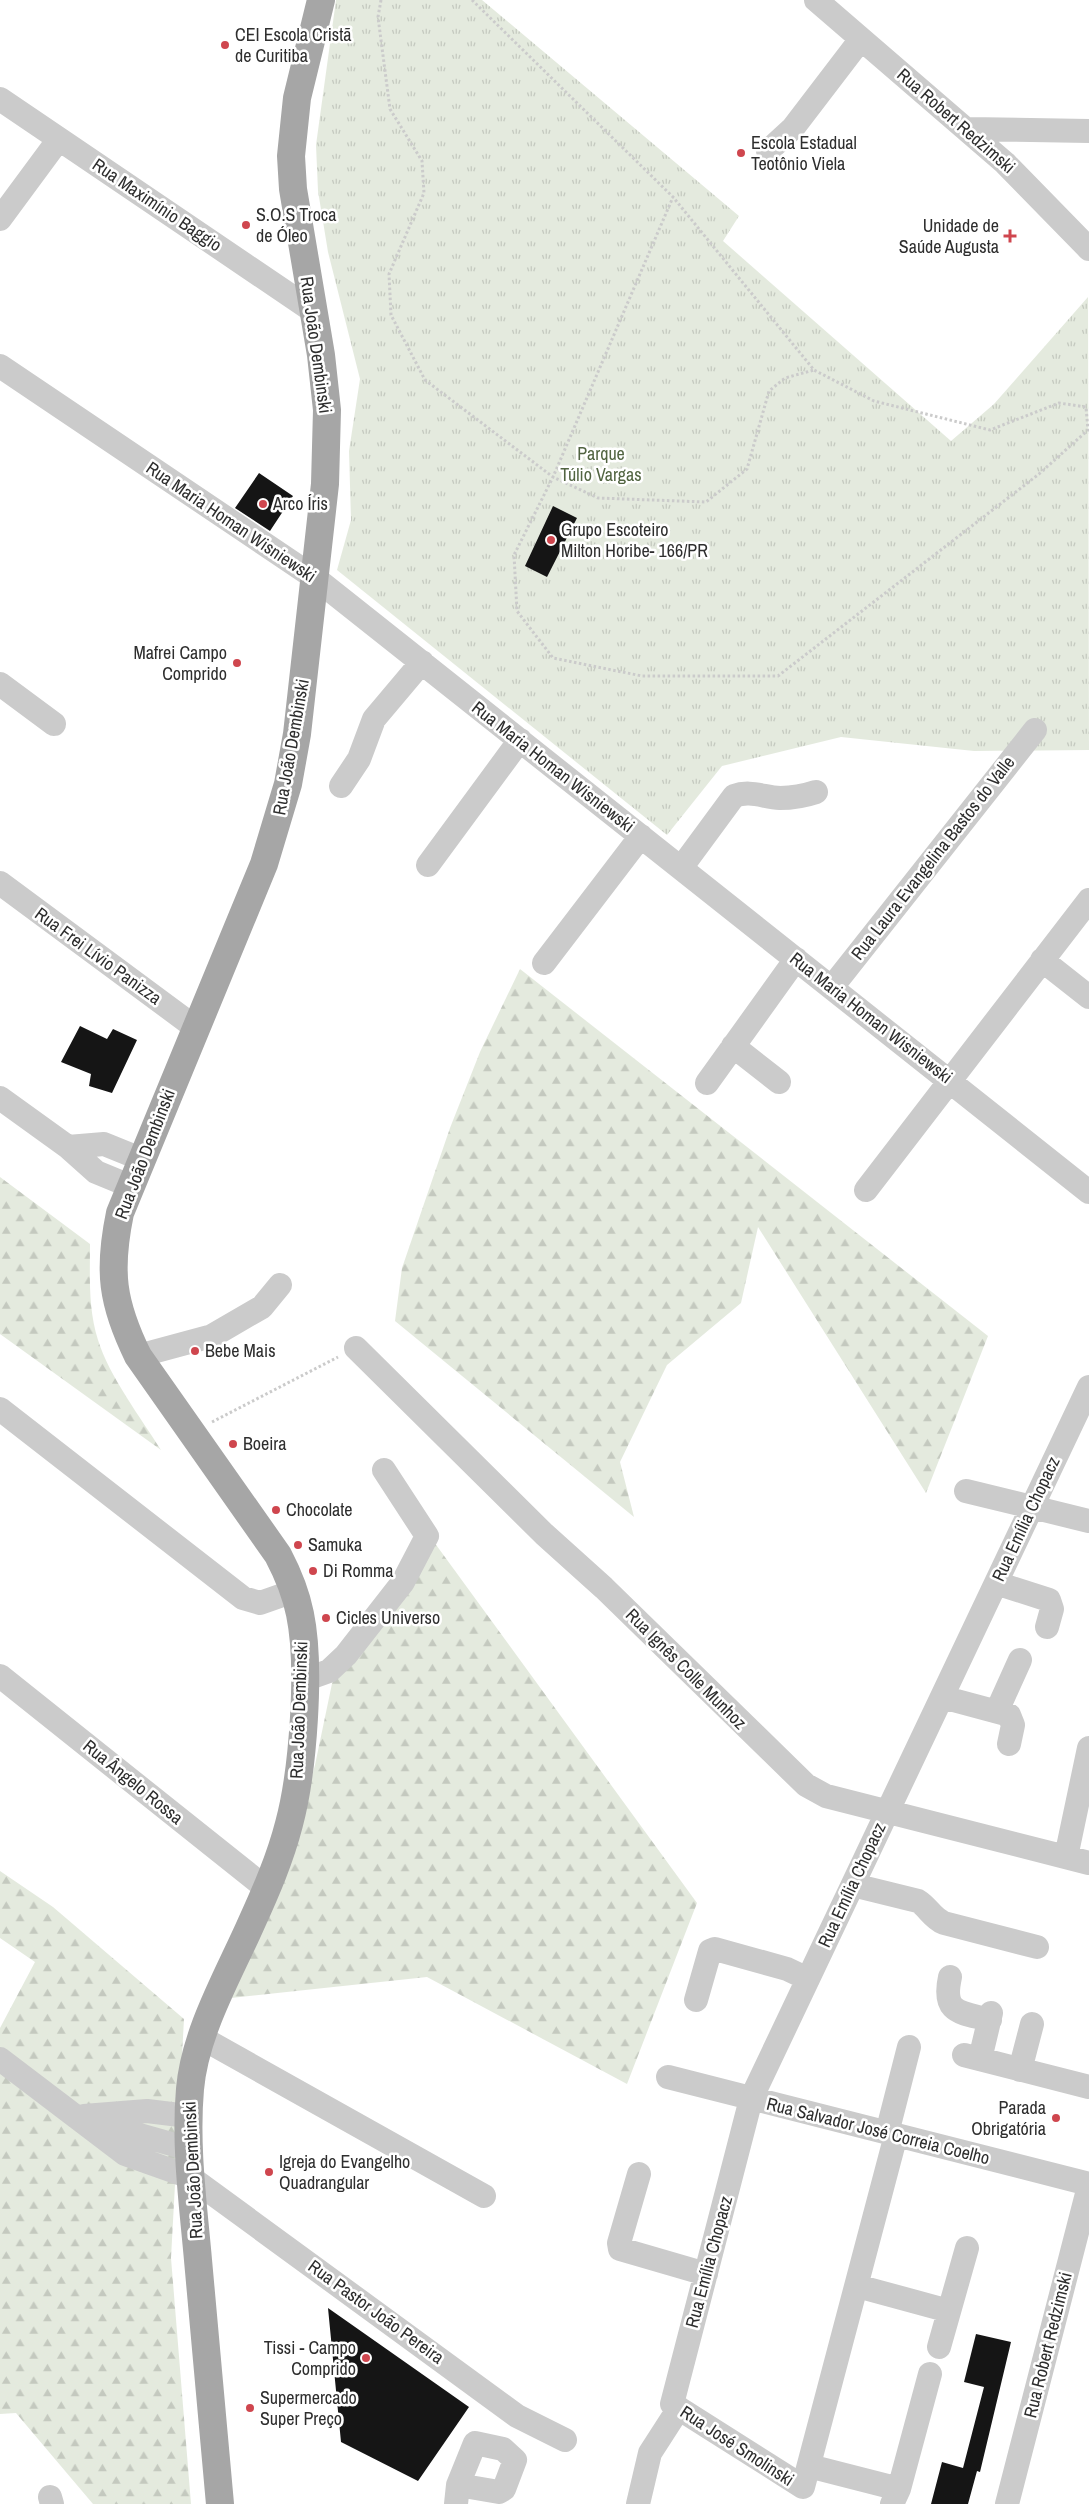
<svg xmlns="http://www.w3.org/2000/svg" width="1089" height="2504" viewBox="0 0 1089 2504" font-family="'Archivo Narrow',sans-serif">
<defs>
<pattern id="grass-tufts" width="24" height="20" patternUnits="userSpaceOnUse" patternTransform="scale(1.25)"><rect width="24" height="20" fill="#e4eade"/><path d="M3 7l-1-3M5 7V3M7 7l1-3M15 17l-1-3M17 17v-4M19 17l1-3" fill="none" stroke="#c4c9bf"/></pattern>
<pattern id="forest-firs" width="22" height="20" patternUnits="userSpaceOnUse" patternTransform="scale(1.25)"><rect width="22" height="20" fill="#e4eade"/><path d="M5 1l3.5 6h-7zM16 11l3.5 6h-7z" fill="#c4c9bf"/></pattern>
</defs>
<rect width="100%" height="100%" fill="#fff"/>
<!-- grass -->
<path fill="url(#grass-tufts)" d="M336,0H482L739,216L723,241L951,441L994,404L1088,297L1089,750L974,751L841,737L722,766L667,835L337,570L351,520L349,451L360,379L328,252L318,191L316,145Z"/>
<!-- forest -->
<path fill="url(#forest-firs)" d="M520,969L988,1336L926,1493L758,1227L741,1303L667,1365L620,1462L634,1517L395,1321L402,1268L450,1128L480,1052Z
M0,1177L90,1244C90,1276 88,1309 98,1340C109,1376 141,1418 161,1450L0,1334Z
M434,1542L697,1903L627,2084L427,1977L231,1998L296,1832L315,1765L334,1674Z
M0,1871L53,1907L184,2019L171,2258L191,2504H93L16,2413L0,2414V2028L35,1962L0,1938Z"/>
<!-- building -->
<path fill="#151515" d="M259,473L293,496L270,531L235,508Z
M553,506L577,518L547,577L525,566Z
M80,1026L107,1039L113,1029L137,1040L112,1093L89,1086L91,1074L61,1062Z
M328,2308L469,2407L418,2481L341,2442Z
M976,2334L1011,2342L980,2472L977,2471L968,2504H931L942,2462L963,2468L984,2387L964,2382Z"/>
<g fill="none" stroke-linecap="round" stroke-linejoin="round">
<!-- path -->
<path stroke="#cbcbcb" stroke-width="3" stroke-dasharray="2.5 2.5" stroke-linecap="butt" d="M381,0L378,17L390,109L422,161L424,193L389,274L391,315L425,380L553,477L598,498L706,502L747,469L769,391L785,378L814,370
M472,0L673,197L814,370L874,401L990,430L1059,403L1086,407L1088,430L1039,474L778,676H642L553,658L517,611L514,555L553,477L673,197
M212,1422L338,1357"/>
<!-- minor -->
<path stroke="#cbcbcb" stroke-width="24" d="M816,0L1005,163L1089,249
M0,99L313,311
M968,129L1089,131
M768,151L793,128L861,39
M0,219L59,139
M0,366L315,578L1089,1192
M0,684L54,724
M341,786L359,759L374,719L422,662
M428,865L520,740
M681,868L734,796C750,790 763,797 780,798C793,798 804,796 816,792
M0,883L196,1028
M1042,960L1089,997
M544,963L641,836
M832,987L1035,730
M733,1046L779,1082
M707,1083L796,959
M0,1098L68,1147L96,1172L130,1186
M68,1147L104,1144L141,1159
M866,1190L1089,900
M356,1348L544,1534L604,1588L806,1785L826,1796L1089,1863
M138,1356L212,1336L262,1307L280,1285
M0,1409L243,1598L260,1603L294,1591
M966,1491L1089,1521
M996,1583L1049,1600L1052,1609L1047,1627
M0,1676L267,1889
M304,1680L329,1671L346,1655L403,1582L427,1536L384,1470
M942,1697L1009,1715L1013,1725L1009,1744
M997,1711L1020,1660
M1066,1857L1089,1748
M853,1885L918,1901C928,1907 932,1918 944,1923L1037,1947
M950,1977C942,2014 960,2012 990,2020
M696,2000L710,1951L715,1949L787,1969L808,1979
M202,2038L484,2196
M964,2055L1089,2087
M0,2059L125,2154L190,2177L517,2416L565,2440
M980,2059L991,2013
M1020,2070L1032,2024
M668,2077L1089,2184
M84,2116L147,2111L188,2116
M90,2121L189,2149
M887,2133L909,2047
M896,2135L803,2487L672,2404L751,2099L1089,1387
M639,2174L619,2243L620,2249L706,2274
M857,2286L949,2311
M939,2347L967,2248
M809,2466L899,2489
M50,2497L52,2504
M456,2504L458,2485L475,2443L503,2449L515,2460L504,2489L499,2492L458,2485
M638,2504L650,2453L679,2408
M892,2504L899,2489L930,2374
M1007,2504L1089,2186"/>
<!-- major -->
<path stroke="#a6a6a6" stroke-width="28" d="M220,2504C213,2423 205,2341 198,2260C193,2203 185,2146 190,2089C195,2032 228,1976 251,1924C266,1891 280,1859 289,1824C303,1772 311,1667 300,1614C296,1594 288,1574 278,1555L138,1356C112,1303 108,1271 120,1213L264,864L288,784L297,734L325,484L327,410L321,355L293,189L291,156L297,98L321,0"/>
</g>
<!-- markers -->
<g fill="#cf464e" stroke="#fff" stroke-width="2">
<circle cx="225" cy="45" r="5"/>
<circle cx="741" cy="153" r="5"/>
<circle cx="246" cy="225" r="5"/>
<path d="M1007.5 228.5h5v5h5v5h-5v5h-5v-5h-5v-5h5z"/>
<circle cx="263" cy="504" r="5"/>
<circle cx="551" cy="540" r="5"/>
<circle cx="237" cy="663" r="5"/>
<circle cx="195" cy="1351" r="5"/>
<circle cx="233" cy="1444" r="5"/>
<circle cx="276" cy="1510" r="5"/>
<circle cx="298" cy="1545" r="5"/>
<circle cx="313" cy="1571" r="5"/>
<circle cx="326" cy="1618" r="5"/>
<circle cx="1056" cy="2118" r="5"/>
<circle cx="269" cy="2172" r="5"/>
<circle cx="366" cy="2358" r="5"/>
<circle cx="250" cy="2408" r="5"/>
</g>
<g text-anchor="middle" stroke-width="5" stroke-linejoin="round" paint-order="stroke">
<!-- poi labels -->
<g font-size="18" fill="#2e2e2e" stroke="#fff" text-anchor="start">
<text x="235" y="41">CEI Escola Cristã<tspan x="235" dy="21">de Curitiba</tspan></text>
<text x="751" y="149">Escola Estadual<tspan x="751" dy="21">Teotônio Viela</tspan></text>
<text x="256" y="221">S.O.S Troca<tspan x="256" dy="21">de Óleo</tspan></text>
<text x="999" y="232" text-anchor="end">Unidade de<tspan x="999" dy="21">Saúde Augusta</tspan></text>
<text x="273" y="510">Arco Íris</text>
<text x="561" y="536">Grupo Escoteiro<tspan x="561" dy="21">Milton Horibe- 166/PR</tspan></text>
<text x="227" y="659" text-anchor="end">Mafrei Campo<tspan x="227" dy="21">Comprido</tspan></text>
<text x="205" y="1357">Bebe Mais</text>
<text x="243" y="1450">Boeira</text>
<text x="286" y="1516">Chocolate</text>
<text x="308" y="1551">Samuka</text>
<text x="323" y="1577">Di Romma</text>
<text x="336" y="1624">Cicles Universo</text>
<text x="1046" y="2114" text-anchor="end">Parada<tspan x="1046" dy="21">Obrigatória</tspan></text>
<text x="279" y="2168">Igreja do Evangelho<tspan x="279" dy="21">Quadrangular</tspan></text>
<text x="356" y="2354" text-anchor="end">Tissi - Campo<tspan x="356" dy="21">Comprido</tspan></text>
<text x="260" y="2404">Supermercado<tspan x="260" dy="21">Super Preço</tspan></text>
</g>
<!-- street labels -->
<g font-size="18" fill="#2e2e2e" stroke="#fff">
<text transform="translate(956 121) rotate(41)" y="6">Rua Robert Redzimski</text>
<text transform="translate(157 205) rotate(34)" y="6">Rua Maximínio Baggio</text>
<text transform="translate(316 345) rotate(82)" y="6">Rua João Dembinski</text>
<text transform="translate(231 522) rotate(34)" y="6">Rua Maria Homan Wisniewski</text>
<text transform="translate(291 747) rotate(-80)" y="6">Rua João Dembinski</text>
<text transform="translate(553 767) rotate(38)" y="6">Rua Maria Homan Wisniewski</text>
<text transform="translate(933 858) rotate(-52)" y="6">Rua Laura Evangelina Bastos do Valle</text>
<text transform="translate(98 956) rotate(36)" y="6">Rua Frei Lívio Panizza</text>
<text transform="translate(871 1018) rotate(38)" y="6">Rua Maria Homan Wisniewski</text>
<text transform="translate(145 1154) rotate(-69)" y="6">Rua João Dembinski</text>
<text transform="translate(1026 1519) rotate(-65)" y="6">Rua Emília Chopacz</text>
<text transform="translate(686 1669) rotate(45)" y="6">Rua Ignês Colle Munhoz</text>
<text transform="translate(299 1710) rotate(-88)" y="6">Rua João Dembinski</text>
<text transform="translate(133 1782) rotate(39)" y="6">Rua Ângelo Rossa</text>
<text transform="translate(852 1885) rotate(-65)" y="6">Rua Emília Chopacz</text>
<text transform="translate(878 2131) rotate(14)" y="6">Rua Salvador José Correia Coelho</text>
<text transform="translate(193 2170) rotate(-93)" y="6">Rua João Dembinski</text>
<text transform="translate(709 2262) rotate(-75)" y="6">Rua Emília Chopacz</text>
<text transform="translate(376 2312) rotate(36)" y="6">Rua Pastor João Pereira</text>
<text transform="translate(1048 2345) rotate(-76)" y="6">Rua Robert Redzimski</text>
<text transform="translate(737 2446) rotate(33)" y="6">Rua José Smolinski</text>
</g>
<!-- park labels -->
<g font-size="18" fill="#516441" stroke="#fff">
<text x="601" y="460">Parque<tspan x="601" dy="21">Túlio Vargas</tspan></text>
</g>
</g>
</svg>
